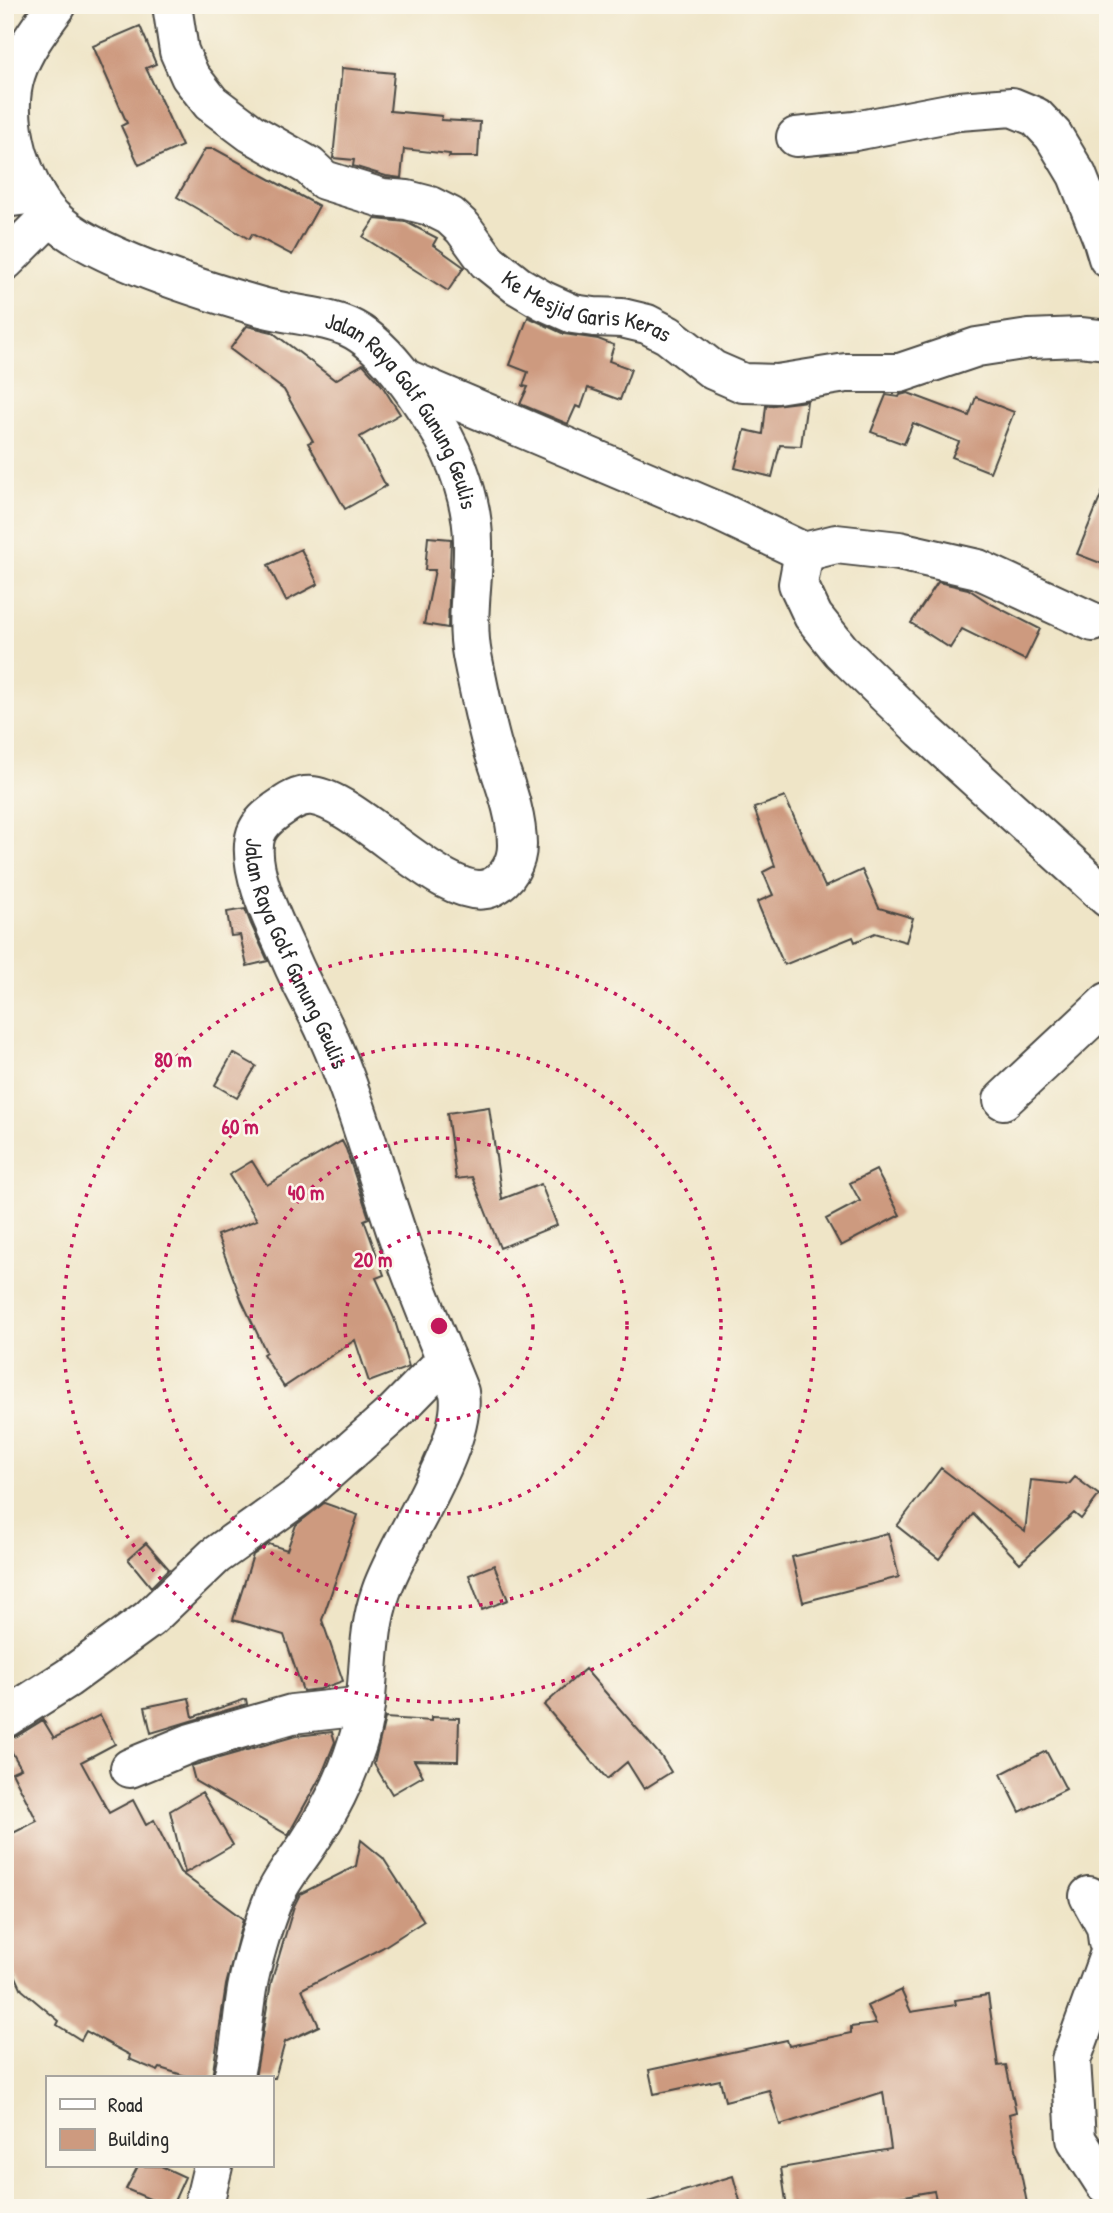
<svg xmlns="http://www.w3.org/2000/svg" width="1113" height="2213" viewBox="0 0 1113 2213" font-family="'Patrick Hand',sans-serif">
<rect width="100%" height="100%" fill="#fbf7ec"/>
<filter id="ink" filterUnits="userSpaceOnUse"><feTurbulence type="fractalNoise" baseFrequency=".0143" numOctaves="2"/><feDisplacementMap in="SourceGraphic" scale="14" xChannelSelector="R" yChannelSelector="G"/><feConvolveMatrix kernelMatrix="1 2 1 2 8 2 1 2 1" color-interpolation-filters="sRGB"/></filter>
<filter id="wash" filterUnits="userSpaceOnUse"><feTurbulence type="fractalNoise" baseFrequency=".00686" numOctaves="4" result="noise"/><feDisplacementMap in="SourceGraphic" scale="28" xChannelSelector="R" yChannelSelector="G"/><feGaussianBlur stdDeviation="1.57" result="paint"/><feColorMatrix in="noise" values="0 0 0 0 0 0 0 0 0 0 0 0 0 0 0 0 0 1.4 0 .05"/><feComposite in="paint" operator="in"/></filter>
<g filter="url(#wash)">
<rect width="100%" height="100%" fill="#efe5c7"/>
<g id="blocks">
<!-- building -->
<path fill="#cd9a7f" d="M140,26L156,64L146,68L182,146L139,165L121,126L127,123L93,46Z
M342,68L394,73L390,111L442,116L441,120L480,122L478,157H449L450,154L404,149L401,178L386,176L353,166L354,160L333,158Z
M205,149H215L319,206L292,255L252,234L249,239L177,197Z
M375,219L406,222L437,238L433,245L464,267L448,291L363,237Z
M528,317L564,334L598,339L614,345L609,361L631,369L620,400L588,388L581,408L576,406L568,424L520,404L528,387L523,386L528,372L510,365Z
M247,326L272,332L335,380L363,364L381,384L400,414L360,437L386,486L345,509L308,443L313,441L284,390L230,349Z
M908,393L969,416L976,397L1014,412L990,472L952,457L959,442L913,423L904,444L871,432L886,395L899,397L900,395Z
M807,401L801,446L780,445L772,477L735,468L745,430L763,434L766,406Z
M1107,481H1108V566L1077,554Z
M428,537L451,539L448,628L424,624L435,570H425Z
M301,549L318,584L286,601L268,565Z
M938,582L968,589L991,604L1040,629L1025,660L962,629L950,648L911,623Z
M785,797L825,887L862,870L879,908L913,918L906,942L875,933L855,942L853,937L784,965L757,902L773,895L763,872L775,866L754,808Z
M245,909L251,924L268,961L247,966L240,935L231,936L227,912Z
M233,1053L256,1066L237,1098L215,1085Z
M489,1107L502,1199L541,1184L557,1225L500,1248L472,1177L456,1179L447,1113Z
M342,1141L346,1149L369,1218L364,1220L384,1275L376,1278L394,1318L409,1367L369,1382L355,1340L284,1387L263,1354L266,1352L242,1301L217,1235L257,1220L229,1175L252,1161L267,1185Z
M876,1170L900,1215L841,1246L826,1219L860,1201L850,1183Z
M941,1468L1025,1532L1031,1480L1069,1484L1075,1477L1099,1495L1081,1519L1074,1513L1020,1563L973,1514L939,1559L897,1526Z
M324,1503L358,1515L322,1620L343,1681L320,1689L303,1691L284,1635L233,1620L253,1555L269,1544L287,1550L296,1525Z
M888,1533L899,1577L803,1602L792,1557Z
M146,1543L169,1569L151,1587L128,1559Z
M494,1565L508,1600L482,1610L469,1575Z
M585,1669L661,1756L671,1772L644,1789L627,1762L607,1779L544,1705Z
M189,1698L193,1717L246,1699L247,1704L151,1733L145,1707Z
M100,1715L115,1744L81,1762L109,1813L133,1800L146,1825L154,1820L180,1872L243,1919L226,1985L212,2078H192L160,2068L158,2071L129,2059L130,2055L86,2031L81,2040L57,2025L59,2021L22,1990L5,1953V1837L37,1821L12,1772L21,1768L5,1740L17,1736L43,1720L54,1738Z
M431,1717L459,1718L458,1761L414,1760L423,1776L392,1794L374,1764L385,1718L431,1721Z
M332,1732L335,1742L322,1774L288,1835L195,1781L191,1766L296,1736Z
M1046,1751L1066,1789L1020,1812L1001,1774Z
M202,1792L233,1845L185,1873L170,1811Z
M361,1840L383,1858L424,1921L382,1948L302,1989L319,2026L285,2042L275,2078H255L271,1983L294,1906L300,1894L356,1866Z
M901,1990L911,2012L956,2005L955,2000L988,1995L998,2066L1006,2065L1016,2112L1009,2114L1028,2208H938L934,2191L835,2208H787L781,2168L891,2149L883,2092L780,2125L769,2090L725,2101L720,2080L654,2094L649,2070L787,2040L789,2046L851,2033V2027L876,2024L867,2006Z
M138,2166H161L185,2177L171,2208L126,2189Z
M733,2176L742,2208H648V2202Z"/>
</g>
</g>
<g filter="url(#ink)">
<use href="#blocks" fill-opacity="0" stroke="#484742" stroke-width="2"/>
<g fill="none" stroke-linecap="round" stroke-linejoin="round">
<!-- minor casing -->
<g stroke="#484742" stroke-width="42">
<g id="minor">
<path id="s1" d="M172,5L179,51L190,76L211,103L251,133L309,166L324,180L382,198L407,200L430,206L450,216L463,228L487,261L517,285L544,301L573,314L594,317L622,318L647,324L668,335L713,370L743,383L777,384L846,373H900L977,347L1029,339L1080,337L1108,340"/>
<path d="M796,137L855,131L959,111L1012,107L1036,117L1053,135L1077,175L1102,238L1108,258"/>
<path d="M5,198L35,194"/>
<path d="M5,261L50,216"/>
<path d="M404,378L722,513L804,552L836,544L899,551L978,569L1093,622"/>
<path d="M804,552L798,584L813,616L841,651L923,730L1108,898"/>
<path d="M1003,1100L1108,1002"/>
<path d="M5,1718L68,1678L149,1619L215,1556L302,1494L394,1413L446,1360"/>
<path d="M130,1768L191,1743L292,1714L364,1706"/>
<path d="M1089,1896L1106,1927L1108,1942"/>
<path d="M1105,2184L1076,2139L1071,2060L1108,1958"/>
</g>
</g>
<!-- major casing -->
<g stroke="#484742" stroke-width="42">
<g id="major">
<path id="s2" d="M57,5C17,58 0,86 18,154C26,177 35,200 52,217C88,255 206,291 258,306C287,315 321,315 348,327C384,343 416,393 437,426C457,457 473,505 473,542C474,581 465,617 472,655C478,685 484,716 492,745C502,778 517,811 517,845C517,862 508,879 492,887C449,908 360,802 313,796C299,794 287,803 276,811C268,817 260,823 256,834C245,868 277,929 291,960C302,986 316,1009 327,1034C353,1092 372,1159 392,1219C411,1278 436,1335 459,1392C468,1445 399,1539 381,1592C363,1642 373,1695 357,1744C345,1782 330,1810 308,1844C297,1861 282,1878 274,1897C263,1924 252,1961 247,1989C242,2019 241,2049 233,2078"/>
<path d="M203,2208L213,2166"/>
</g>
</g>
<!-- minor -->
<use href="#minor" stroke="#fff" stroke-width="38"/>
<!-- major -->
<use href="#major" stroke="#fff" stroke-width="38"/>
</g>
</g>
<!-- distance rings -->
<g fill="none" stroke="#c2185b" stroke-width="3.5" stroke-dasharray="3.5 7">
<circle cx="439" cy="1326" r="94"/>
<circle cx="439" cy="1326" r="188"/>
<circle cx="439" cy="1326" r="282"/>
<circle cx="439" cy="1326" r="376"/>
</g>
<g text-anchor="middle" stroke-width="5" stroke-linejoin="round" paint-order="stroke">
<!-- street labels -->
<g font-size="23" fill="#2b2b2b" stroke="#fbf7ec">
<text dy="8" stroke="none"><textPath href="#s1" startOffset="548">Ke Mesjid Garis Keras</textPath></text>
<text dy="8" stroke="none"><textPath href="#s2" startOffset="653">Jalan Raya Golf Gunung Geulis</textPath></text>
<text dy="8" stroke="none"><textPath href="#s2" startOffset="1577">Jalan Raya Golf Gunung Geulis</textPath></text>
</g>
</g>
<circle cx="439" cy="1326" r="10" fill="#c2185b" stroke="#fbf7ec" stroke-width="3.5"/>
<g font-size="21" text-anchor="middle" font-weight="bold" fill="#c2185b" stroke="#fbf7ec" stroke-width="5" stroke-linejoin="round" paint-order="stroke">
<text x="173" y="1067">80 m</text>
<text x="240" y="1134">60 m</text>
<text x="306" y="1200">40 m</text>
<text x="373" y="1267">20 m</text>
</g>
<!-- margin -->
<rect width="1113" height="2213" fill="none" stroke="#fbf7ec" stroke-width="28"/>
<!-- legend -->
<rect x="46" y="2076" width="228" height="91" fill="#fbf7ec" stroke="#a8a59f" stroke-width="2"/>
<rect x="60" y="2099" width="35" height="10" fill="#ffffff" stroke="#a8a59f" stroke-width="2"/>
<text x="108" y="2112" font-size="21" fill="#2b2b2b">Road</text>
<rect x="60" y="2129" width="35" height="21" fill="#cd9a7f" stroke="#a8a59f" stroke-width="2"/>
<text x="108" y="2146" font-size="21" fill="#2b2b2b">Building</text>
</svg>
